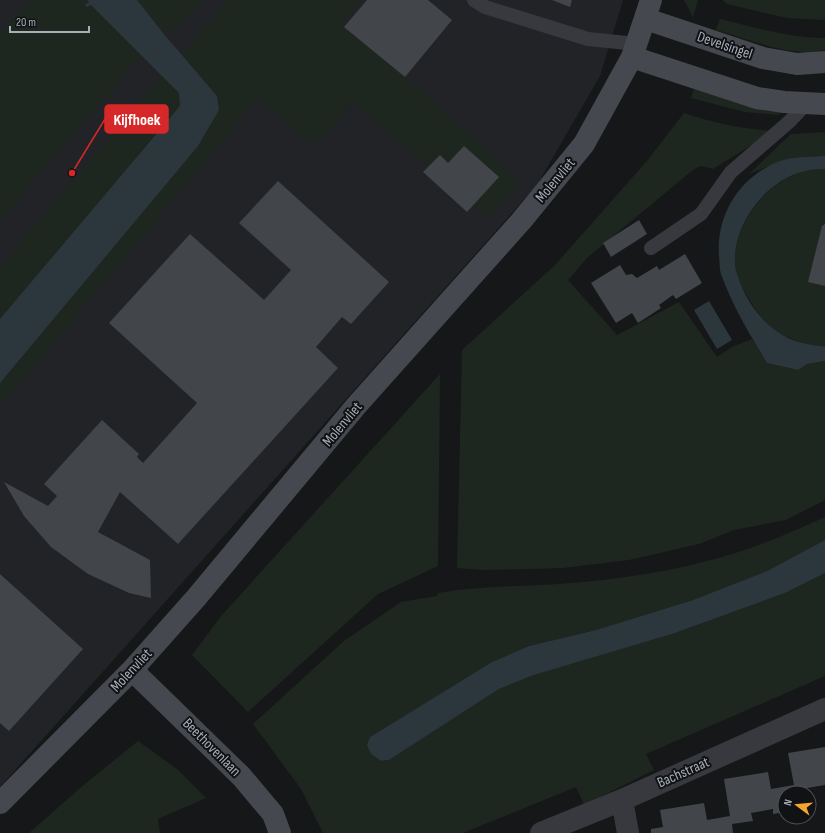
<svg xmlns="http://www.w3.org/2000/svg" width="825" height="833" viewBox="0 0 825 833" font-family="'Sofia Sans Condensed',sans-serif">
<rect width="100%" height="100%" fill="#161719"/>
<!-- built -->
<path fill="#222326" d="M0,0H623L600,76L537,185L0,787Z"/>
<!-- green -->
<path fill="#1e271f" d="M31,0H87L89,2L88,7L91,5L141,56L0,220V34Z
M137,0H202L176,27L163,33Z
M230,0H361L343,21L521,182L489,218L353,103L313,145L258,98L0,407V383L198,146L219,110L217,96L183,55L191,42Z
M684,0H698L693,17Z
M723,0H825V20L787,18L727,4Z
M720,19C754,27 789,38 825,38V50C789,58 750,39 716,30Z
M161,76L179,93L180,106L0,319V267Z
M695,86L780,109L779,115L745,112L691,98Z
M684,113C713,123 743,129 774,131L713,169L702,166L694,169L587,258L568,280L617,335L679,302L717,357L732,347L752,339L767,363L798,370L807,364L825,361V500L786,520L734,530L699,544L629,560L563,568L484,570L457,568L462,350L555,265L646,162Z
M825,132V156L797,157L781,161L749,174L791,134Z
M811,168L825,169V346C814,348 800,343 790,338C772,331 760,318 751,302C744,292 736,279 735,266C732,236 753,200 778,184C788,177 799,172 811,168Z
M440,374L438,566L378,594L248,712L192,655L222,615Z
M825,517V540L767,571L693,600L596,630L529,646L492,662L370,737L371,754L381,761L389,760L499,689L531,676L675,633L785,593L825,573V676L646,754L654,770L582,806L583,802L576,787L463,833H323L301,789L253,724L344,641L401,602L437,596L438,593C482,585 526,587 571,583C624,579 678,570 729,555C762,545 794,531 825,517Z
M138,741L177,769L206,798L158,819L160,833H29L86,783Z"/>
<!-- water -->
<path fill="#2c373d" d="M87,0H137L163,33L217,96L219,110L198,146L0,383V319L180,106L179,93L91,5L87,7L85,5L89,2Z
M825,156V169C777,166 732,218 735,265C735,270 738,275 739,280C750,310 774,338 807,344C813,345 819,347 825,346V361L807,364L798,370L767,363C750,335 732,305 721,274C719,268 720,262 719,256C716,214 740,176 780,161C794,156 810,157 825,156Z
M709,301L732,340L717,349L694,310Z
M825,540V573L785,593L675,633L531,676L499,689L389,760L381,761L371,754L367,745L370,737L492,662L529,646L596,630L693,600L767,571Z"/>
<!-- building -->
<path fill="#424549" d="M367,0H428L452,20L405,77L344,27Z
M552,0H572L570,7Z
M464,146L499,177L467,212L423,172L440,155L448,163Z
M278,181L389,282L351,324L342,317L316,347L338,368L178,544L120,492L98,532L150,560L151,598L129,593L88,574L51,547L24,516L4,482L48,506L57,496L44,484L102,420L139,454L137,457L143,463L197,403L109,323L190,234L264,300L291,270L239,223Z
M639,220L647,234L611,257L603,243Z
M825,224V286L808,282L822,226Z
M685,254L702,283L676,299L673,295L659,305L661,308L638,323L632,313L616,323L591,283L620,265L626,275L632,274L637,278L657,266L659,270Z
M0,574L83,649L9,731L0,723Z
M825,747V785L795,790V793H785V812L773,814V809L751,813L753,821L732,824L733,833H651V829L663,827L660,810L704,803L707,820L730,816L724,779L768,772L771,789L794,785L788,753Z"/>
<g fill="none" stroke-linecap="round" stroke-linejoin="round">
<!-- lane -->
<path stroke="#37393e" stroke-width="14" d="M474,0L485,7L588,39L637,44
M651,248L701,214L731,172L790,121L806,104"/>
<!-- street -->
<path stroke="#37393e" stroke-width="22" d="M622,800L628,833
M541,833L622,800L825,709"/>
<!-- secondary -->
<path stroke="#45484e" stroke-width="22" d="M646,19L763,58L797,64L825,62
M632,57L757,98L784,102L825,104
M132,670L241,776L273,814L280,833
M0,803L132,670L196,598L356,406L522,220L584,144L632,57L651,0"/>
</g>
<g text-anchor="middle" stroke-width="4" stroke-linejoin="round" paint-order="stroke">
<!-- street labels -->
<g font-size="15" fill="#a8afb9" stroke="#111214">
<text transform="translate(725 45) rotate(19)" y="5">Develsingel</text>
<text transform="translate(555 180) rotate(-50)" y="5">Molenvliet</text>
<text transform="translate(342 424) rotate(-50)" y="5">Molenvliet</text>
<text transform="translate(131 670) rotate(-47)" y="5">Molenvliet</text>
<text transform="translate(212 747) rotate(45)" y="5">Beethovenlaan</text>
<text transform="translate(683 772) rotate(-24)" y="5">Bachstraat</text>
</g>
</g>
<!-- callouts -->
<path fill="none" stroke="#d62828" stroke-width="1.5" d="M72 173L105 119"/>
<circle fill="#d62828" stroke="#111214" stroke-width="1.5" cx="72" cy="173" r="4"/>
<rect fill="#d62828" stroke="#d62828" stroke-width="1.5" x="105" y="105" width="63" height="28" rx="4"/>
<g font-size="16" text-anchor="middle" font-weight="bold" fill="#fff">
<text x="137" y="125">Kijfhoek</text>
</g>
<!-- north arrow -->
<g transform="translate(797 805) rotate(286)"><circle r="19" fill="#111214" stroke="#4d5156"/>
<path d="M0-3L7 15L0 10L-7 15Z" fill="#f5a432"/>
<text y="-6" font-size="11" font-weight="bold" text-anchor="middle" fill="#a8afb9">N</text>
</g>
<!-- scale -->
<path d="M10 26v6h79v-6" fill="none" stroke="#a8afb9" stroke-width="2"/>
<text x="16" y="26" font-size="12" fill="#a8afb9" stroke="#111214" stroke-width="3" paint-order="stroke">20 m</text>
</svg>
